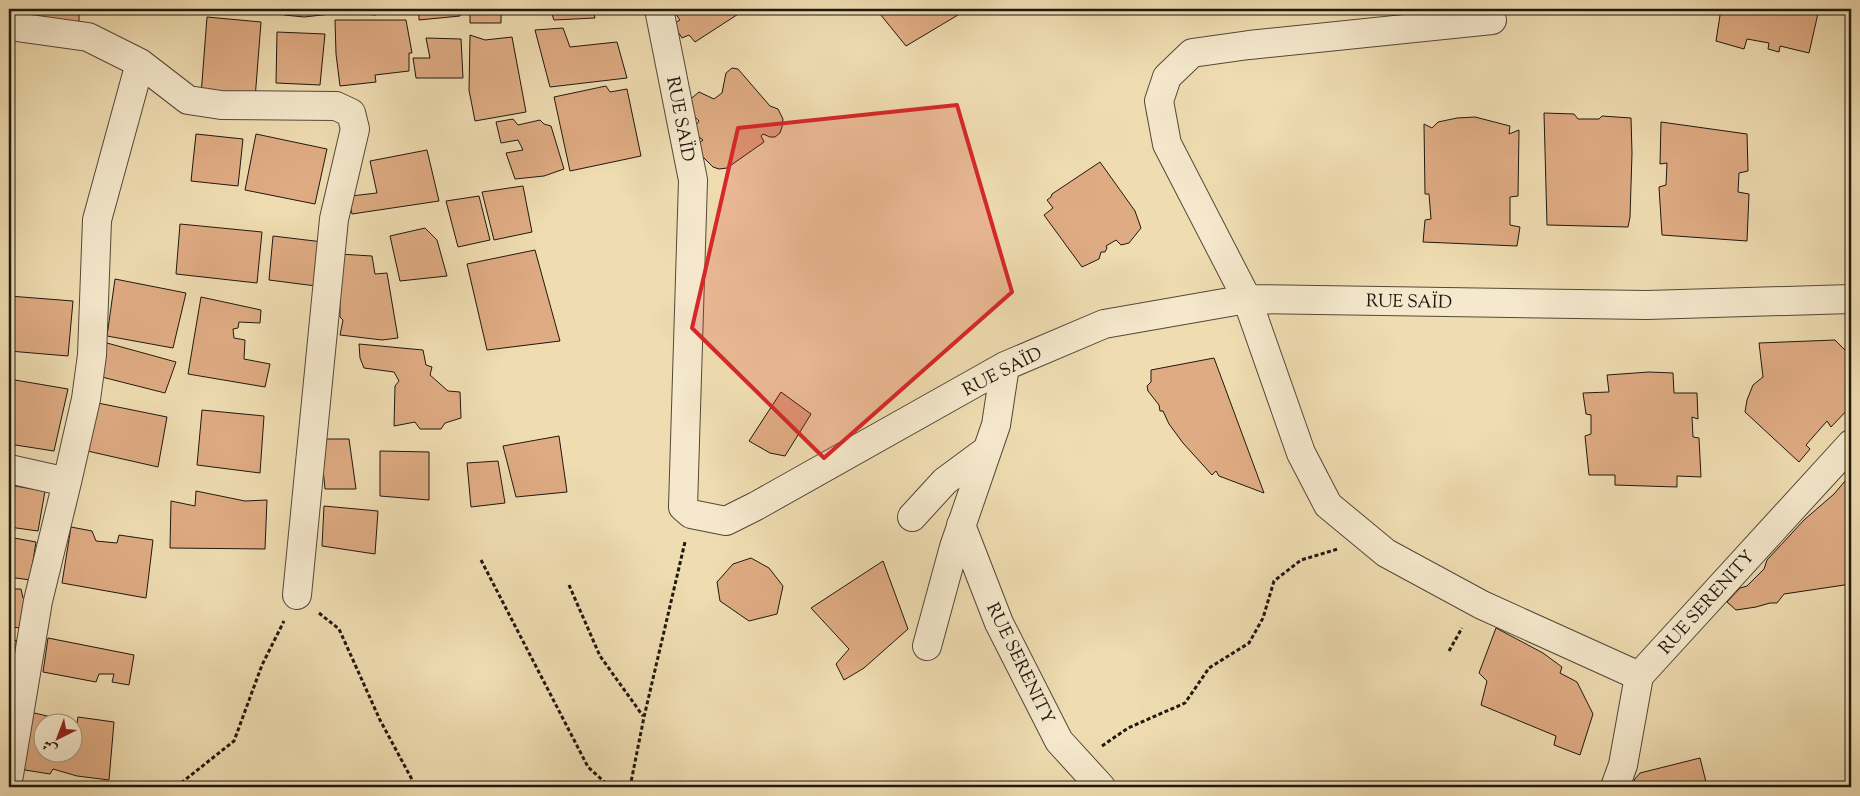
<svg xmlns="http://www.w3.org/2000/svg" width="1860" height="796" viewBox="0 0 1860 796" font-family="'Sorts Mill Goudy',Amiri,serif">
<rect width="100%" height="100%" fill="#efdcb1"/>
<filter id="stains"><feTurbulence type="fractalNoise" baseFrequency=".004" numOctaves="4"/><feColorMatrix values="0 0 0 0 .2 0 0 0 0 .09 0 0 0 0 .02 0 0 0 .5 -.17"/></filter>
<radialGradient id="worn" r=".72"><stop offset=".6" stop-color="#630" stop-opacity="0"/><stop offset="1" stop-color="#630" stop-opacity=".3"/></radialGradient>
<!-- building -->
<path fill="#dfab83" stroke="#1f180f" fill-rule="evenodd" d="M21,9H79V22L21,19Z
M285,9H331V14L304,17L284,15Z
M339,9H376V15L339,12Z
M419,9H460V16L419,20Z
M470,9H501V23H470Z
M550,9H593L595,18L554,20Z
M678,9H746L695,42L689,35L682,38L673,24L680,20L675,13Z
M876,9H959L963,12L906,46Z
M1721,9H1819L1809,53L1780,46L1779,52L1768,49L1769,43L1747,39L1744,49L1716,41Z
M1851,16V58L1846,57Z
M207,17L261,22L255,99L201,95Z
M335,20H406L412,53H409V71L375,75L376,82L340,86L336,54Z
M563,28L570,47L617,42L627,78L550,87L535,30Z
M277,32L325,34L320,85L276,83Z
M470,35L485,40L512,37L526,112L475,121L469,90Z
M426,38L461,39L463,78H416L413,58H430Z
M732,68L738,69L770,106L778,109L783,119L782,127L780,133L775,137H770L763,134L761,136L764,142L727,168L719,169L713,167L698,152L699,143L703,140L696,135L693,129L699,121L688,110L687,102L699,92L714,99L722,93L726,73Z
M606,86L610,92L627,89L641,156L570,171L554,97Z
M9,91L15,94L9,109Z
M1544,113L1574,114L1578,119H1599L1602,116L1631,118L1632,153L1630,217L1628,227L1547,225Z
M1475,117L1510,126L1509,134L1519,130L1518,196L1510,197V225L1520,227L1517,246L1423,242L1425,220L1431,219L1429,194H1425L1424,124L1432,128L1438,122L1457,118Z
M513,119L518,125L540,120L544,124L551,126L564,169L544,176L515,179L506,153L523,150L518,140L501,143L496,122Z
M1661,122L1747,134L1748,171L1739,173L1738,192L1749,194L1747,241L1662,235L1659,187L1666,185L1667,163L1660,164Z
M196,134L243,139L238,186L191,181Z
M256,134L327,149L315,204L245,190Z
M427,150L439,201L352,214L349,201L351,196L377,193L370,161Z
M1100,162L1135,211L1141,228L1129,243L1121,245L1116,240L1106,246L1107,248L1105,252H1101L1099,259L1082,267L1044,215L1053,208L1047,200L1051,197L1052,194Z
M523,186L532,232L494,240L482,192Z
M479,196L490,240L458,247L446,201Z
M180,224L262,232L257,283L176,274Z
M425,228L437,240L447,276L400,281L390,236Z
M273,236L323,242L316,286L269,280Z
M535,250L560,341L487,350L467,264Z
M339,254L372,256L375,274L387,273L398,338L382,340L340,335L343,320L340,317Z
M115,279L186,293L173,348L107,336Z
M9,296L73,301L68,356L9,351Z
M201,297L261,310L260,323L239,322L238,328L233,329L234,338L245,340L244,359L270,364L265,387L188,374Z
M1835,340L1851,356V406L1831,427L1827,421L1806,445L1810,449L1799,462L1745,412L1747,400L1753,385L1763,377L1759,343Z
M107,343L176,362L165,393L98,376Z
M359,344L423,350L426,365L432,367L430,375L448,391L460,392L461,418L445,423L441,429H420L415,422L394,426L395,386L399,381L394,372L364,368L360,358Z
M1214,358L1264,493L1219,476L1216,471L1212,475L1183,443L1169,424L1163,411H1160L1159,405L1148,391L1147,386L1151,382V370Z
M1649,372L1673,373L1674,393H1697L1698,419L1692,417L1693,437L1699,438L1701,477L1677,476V487L1615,485V475H1589L1585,436L1591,434V415L1586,414L1583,393L1609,392L1607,375Z
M9,379L68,389L54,451L9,444Z
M781,392L811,414L785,456L770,453L749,441Z
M88,401L167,417L158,467L83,450Z
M202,410L264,416L260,473L197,465Z
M559,436L567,492L516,497L503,446Z
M320,439H349L356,489H325Z
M380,451L429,452V500L380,496Z
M498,461L505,503L471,507L467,463Z
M1851,474V584L1784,594L1777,603H1770L1756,607L1736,610L1727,602L1740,588L1747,586L1764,569L1767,560L1804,520L1834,494Z
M9,485L45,491L38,531L9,527Z
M196,491L245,501L267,500L265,549L170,548L171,501L195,506Z
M324,506L378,511L375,554L322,546Z
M71,527L92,531L96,541L117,543L119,535L153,540L146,598L62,583Z
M9,537L36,542L30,580L9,577Z
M751,558L769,568L783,586L777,614L749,621L720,601L717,582L733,564Z
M883,561L908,629L864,668L844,680L836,664L849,649L811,608Z
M9,585L13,589H21L23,598L30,600L22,628L9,627Z
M1496,628L1543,653L1562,667L1560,673L1577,682L1593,714L1580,755L1554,745L1556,736L1481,705L1487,681L1479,673Z
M48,638L134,655L129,685L112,682L114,674H99L96,682L43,672Z
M9,640L20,641L15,681L9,680Z
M30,712L77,723L78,717L114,722L109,780L77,776L53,769L50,774L25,770L24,764L26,758L23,755ZM42,724H72V754H42Z
M1700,758L1706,782L1694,783L1696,787H1638L1637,783L1634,780L1640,773Z"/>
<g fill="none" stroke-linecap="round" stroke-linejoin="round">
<!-- minor casing -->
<g stroke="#534938" stroke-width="30">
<path id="minor" d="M659,9L693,180L683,507L691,514L726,521L756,506L1005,366L1104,324L1247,299L1647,305L1851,299
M1492,20L1249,45L1192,53L1167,77L1159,101L1167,144L1247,299L1301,453L1328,505L1386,553L1482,605L1639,676
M9,26L88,37L140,63L188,100L221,105L336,106L351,113L355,129L334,219L297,595
M9,469L67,482
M912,517L945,481L987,450
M961,525L999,623L1059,741L1101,787
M927,646L954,547L996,425L1005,366
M9,775L38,601L67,482L86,399L92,355L97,220L140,63
M1615,787L1623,765L1639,676L1851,444"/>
</g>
<!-- path -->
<path stroke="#1f180f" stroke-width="3" stroke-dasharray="4 2.5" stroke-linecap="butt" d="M481,560L588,767L610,787
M569,585L600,656L643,716
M319,613L339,629L380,720L416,787
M1449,651L1462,628
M1102,746L1128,728L1185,703L1209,668L1249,643L1263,618L1274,581L1301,560L1338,549
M176,787L234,741L262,665L284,621
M630,787L644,717L685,542"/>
<!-- minor -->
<use href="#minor" stroke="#f5e8cc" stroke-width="28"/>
</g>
<!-- marked area -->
<path fill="#d62828" fill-opacity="0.2" stroke="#d62828" stroke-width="4" stroke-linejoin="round" d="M957,105L1012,292L824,458L692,328L738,128Z"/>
<g text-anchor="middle" stroke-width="4" stroke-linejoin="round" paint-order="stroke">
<!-- street labels -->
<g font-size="18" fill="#1f180f" stroke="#f5e8cc">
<text transform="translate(681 119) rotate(79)" y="6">RUE SAÏD</text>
<text transform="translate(1409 301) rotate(1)" y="6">RUE SAÏD</text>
<text transform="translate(1002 371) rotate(-27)" y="6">RUE SAÏD</text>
<text transform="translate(1706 602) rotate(-48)" y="6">RUE SERENITY</text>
<text transform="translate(1021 663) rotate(64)" y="6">RUE SERENITY</text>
</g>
</g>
<!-- margin -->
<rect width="1860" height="796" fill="none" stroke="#efdcb1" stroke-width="30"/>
<rect x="10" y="10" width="1840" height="776" fill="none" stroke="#1f180f" stroke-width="2.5"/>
<rect x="15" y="15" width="1830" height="766" fill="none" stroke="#1f180f"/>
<!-- north arrow -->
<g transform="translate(58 738) rotate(222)"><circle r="24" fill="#f5e8cc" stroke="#9f9580"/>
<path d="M0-4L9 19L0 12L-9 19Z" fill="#8f2418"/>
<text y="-8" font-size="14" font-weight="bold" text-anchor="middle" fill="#1f180f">ش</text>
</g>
<rect width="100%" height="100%" filter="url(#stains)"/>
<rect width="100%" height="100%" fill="url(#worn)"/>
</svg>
